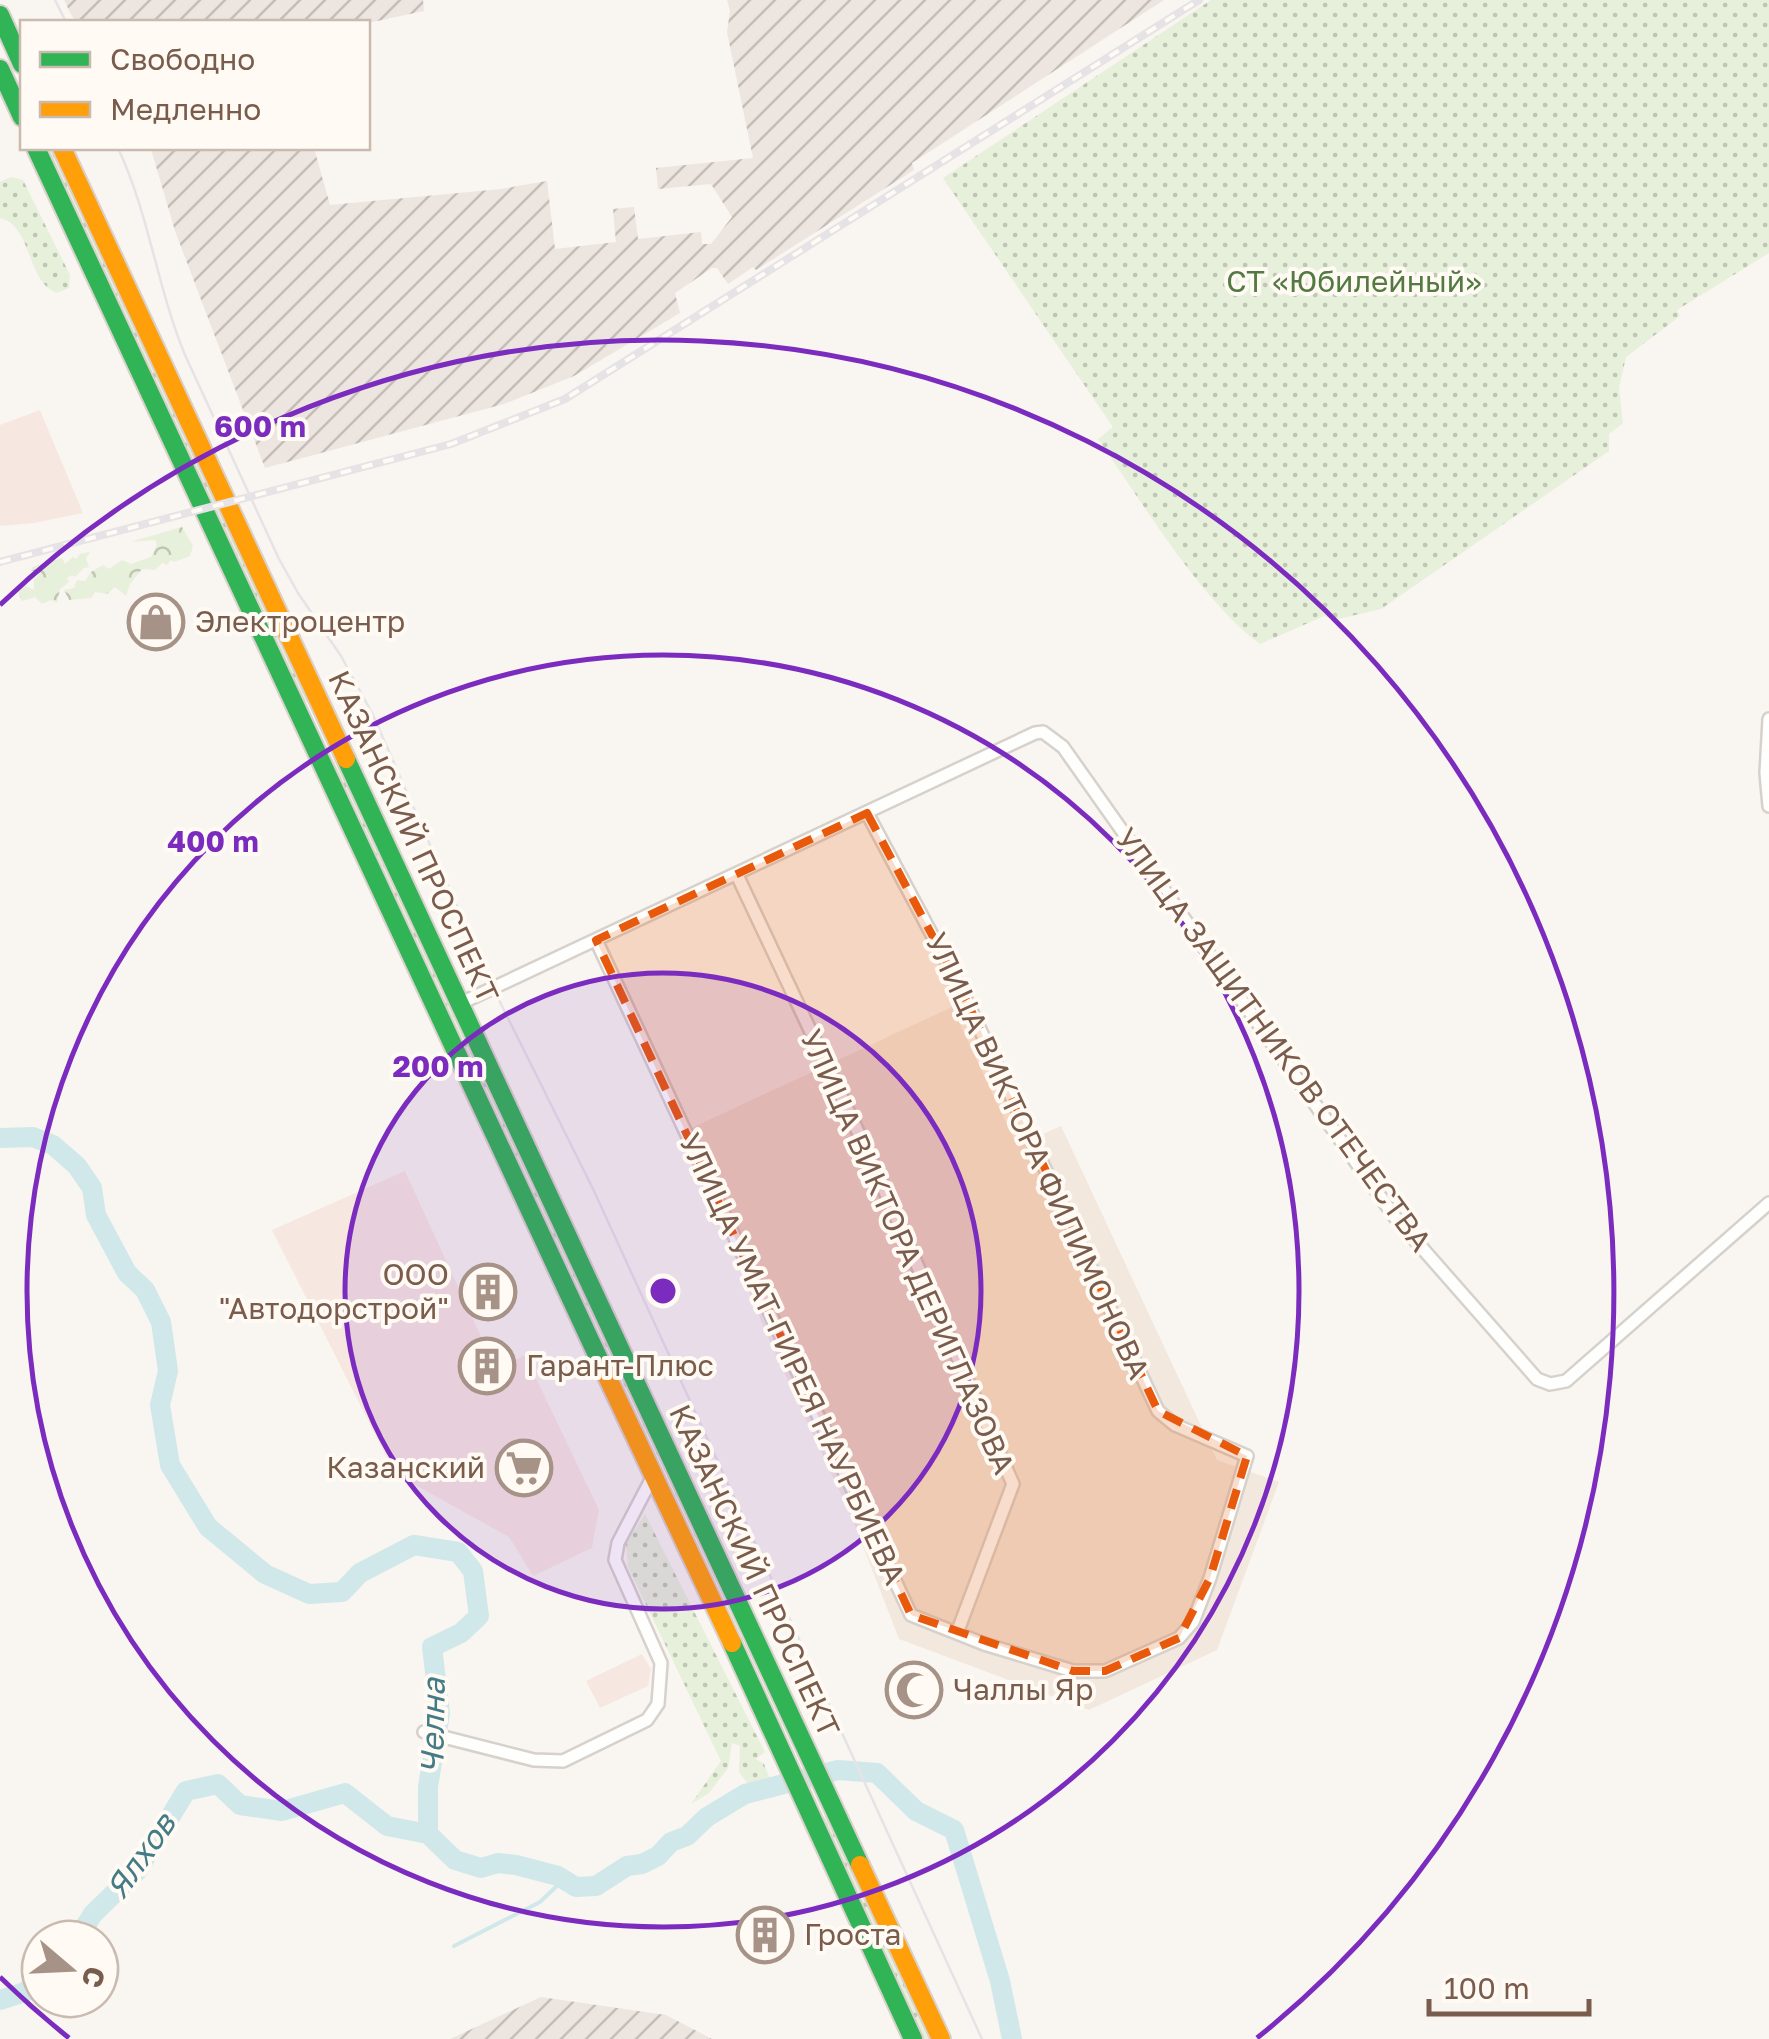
<svg xmlns="http://www.w3.org/2000/svg" width="1769" height="2039" viewBox="0 0 1769 2039" font-family="'Golos Text',sans-serif">
<defs>
<pattern id="industrial-furrows" width="10" height="10" patternUnits="userSpaceOnUse" patternTransform="scale(2.5)"><rect width="10" height="10" fill="#ede5e0"/><path d="M-1 1l2-2M0 10L10 0M9 11l2-2" fill="none" stroke="#c5bdb8"/></pattern>
<pattern id="grass-dots" width="8" height="8" patternUnits="userSpaceOnUse" patternTransform="scale(2.5)"><rect width="8" height="8" fill="#e7f0db"/><path d="M2 2h.1M6 6h.1" fill="none" stroke="#c0c6b4" stroke-width="1.8" stroke-linecap="round"/></pattern>
<pattern id="forest-crowns" width="20" height="18" patternUnits="userSpaceOnUse" patternTransform="scale(2.5)"><rect width="20" height="18" fill="#e7f0db"/><path d="M2 6a3 3 0 1 1 6 0M12 15a3 3 0 1 1 6 0" fill="none" stroke="#c0c6b4"/></pattern>
</defs>
<rect width="100%" height="100%" fill="#f9f5f0"/>
<!-- residential -->
<path fill="#f2e8de" d="M952,1007L1017,1146L1061,1126L1217,1460L1279,1482L1217,1650L1089,1710L899,1639L852,1518L766,1333L685,1131Z"/>
<!-- commercial -->
<path fill="#f6e8e1" d="M40,410L83,513L34,523L0,526V425Z
M405,1171L489,1354L495,1358L498,1369L525,1355L599,1510L592,1548L533,1576L509,1537L395,1474L272,1230Z
M642,1654L651,1669L648,1686L600,1708L586,1681Z"/>
<!-- industrial -->
<path fill="url(#industrial-furrows)" d="M64,0H423L424,11L368,23L75,22Z
M727,0H1164L912,163L914,170L756,270L753,267L728,284L717,268H712L675,293L680,313L574,376L504,404L265,468L175,231L151,149L314,148L330,205L501,189L547,181L555,249L616,242L613,209L634,207L638,239L701,232L702,244H711L732,217L711,184L658,189L656,168L753,158L727,32L730,11Z
M541,1997L666,2015L712,2039H450Z"/>
<!-- grass -->
<path fill="url(#grass-dots)" d="M1211,0H1769V253L1677,310L1680,316L1626,357L1619,388L1623,423L1609,434V451L1381,609L1334,620L1324,616L1260,644C1201,601 1141,500 1098,439L1113,427L943,178Z
M47,148H53L308,701L303,704Z
M11,177L23,180L70,275L69,288L57,293C26,282 33,226 0,218V182Z
M318,733L353,796L764,1678L762,1679Z
M645,1514L765,1752L756,1759L764,1764L771,1782L751,1788L739,1772L740,1746L732,1743L728,1768L709,1793L691,1804L721,1761L628,1567L626,1543Z
M826,1816L930,2039H924L821,1818Z"/>
<!-- forest -->
<path fill="url(#forest-crowns)" d="M182,527L193,546L190,556L174,562L171,560L167,565L162,563L155,570L142,569L130,584L126,596L115,587L107,594L95,592L91,598L69,600L64,590L74,588L77,580L85,581L91,572L103,565L109,569L122,560L131,564L151,557L157,545L155,540L130,542Z
M90,552L86,558L89,567L84,568L75,577L72,575L67,578L69,582L60,589L57,603L51,600L42,604L35,597L22,601L18,591L23,585L34,590V579L40,574L39,571H31L32,567L62,558L65,564L73,557L76,559L80,554Z"/>
<g fill="none" stroke-linecap="round" stroke-linejoin="round">
<!-- stream -->
<path stroke="#d0e8ea" stroke-width="4" d="M454,1946L540,1902L563,1880"/>
<!-- river -->
<path stroke="#d0e8ea" stroke-width="20" d="M0,1138L33,1137L53,1145L77,1166L92,1188L96,1215L127,1273L145,1290L161,1322L168,1371L160,1405L170,1465L208,1527L265,1574L309,1594L342,1592L360,1573L414,1545L458,1552L473,1571L479,1616L461,1633L432,1647L440,1713L428,1787V1834L455,1860L481,1868L498,1863L516,1865L558,1876L576,1887L596,1886L627,1866L642,1864L658,1856L671,1842L687,1836L707,1817L745,1794L838,1770L877,1773L916,1811L954,1830L1000,1981L1012,2039
M77,1939L93,1914L137,1871L186,1791L218,1784L240,1805L282,1811L345,1793L387,1826L428,1834
M0,2000L25,1992L40,1978"/>
<!-- street casing -->
<g stroke="#d7d1cb" stroke-width="16">
<path id="street" d="M1769,719L1766,773L1769,806
M737,875L868,1153L1013,1484L957,1633
M596,940L911,1615L984,1644L1073,1671H1105L1179,1638L1193,1622L1210,1578L1247,1456L1175,1425L1158,1411L963,993L867,813
M459,1004L1035,733L1043,732L1063,747L1394,1216L1537,1379L1550,1384L1566,1381L1769,1203
M424,1732L534,1760L563,1761L647,1720L658,1704L661,1663L615,1560L618,1543L653,1476"/>
</g>
<!-- fast casing -->
<g stroke="#dad1cc" stroke-width="22">
<path id="fast" d="M0,15L22,64
M0,69L22,117
M36,148L604,1370
M346,759L860,1865
M732,1643L913,2039"/>
</g>
<!-- slow casing -->
<g stroke="#dad1cc" stroke-width="22">
<path id="slow" d="M62,148L346,759
M604,1370L732,1643
M860,1865L941,2039"/>
</g>
<!-- street -->
<use href="#street" stroke="#fefefd" stroke-width="11"/>
<!-- fast -->
<use href="#fast" stroke="#30b455" stroke-width="18"/>
<!-- slow -->
<use href="#slow" stroke="#ff9f0a" stroke-width="18"/>
<!-- tram -->
<path stroke="#e6e3e7" stroke-width="2.5" d="M55,0L66,22
M118,148C149,214 157,287 185,355L279,559L298,593L341,656L372,713L493,988L594,1191L982,2039"/>
<!-- rail casing -->
<g stroke="#e6e3e7" stroke-width="8">
<path id="rail" d="M0,562L451,444L565,399L1199,0"/>
</g>
<!-- rail -->
<use href="#rail" stroke="#fffaf3" stroke-width="4" stroke-dasharray="11" stroke-linecap="butt"/>
</g>
<!-- marked area -->
<path fill="#e8590c" fill-opacity="0.2" stroke="#e8590c" stroke-width="8" stroke-dasharray="20 12" stroke-linejoin="round" d="M867,813L963,993L1158,1411L1247,1456L1210,1578L1179,1638L1105,1671H1073L911,1615L596,940Z"/>
<!-- distance rings -->
<circle cx="663" cy="1291" r="318" fill="#7b2cbf" fill-opacity=".12"/>
<g fill="none" stroke="#7b2cbf" stroke-width="5">
<circle cx="663" cy="1291" r="318"/>
<circle cx="663" cy="1291" r="636"/>
<path d="M69 2038A954 954 0 0 1 0 1977M0 605A954 954 0 1 1 1257 2038"/>
</g>
<!-- icons -->
<defs>
<g id="shop-ring" transform="scale(2.875)"><circle r="9.5" fill="#fffaf3" stroke="#a69286" stroke-width="1.5"/><path d="M-5-2.5h2.3a2.7 3.5 0 0 1 5.4 0H5L5.5 6h-11ZM-1.5-2.5h3a1.5 2.3 0 0 0-3 0Z" fill="#a69286"/></g>
<g id="building-ring" transform="scale(2.875)"><circle r="9.5" fill="#fffaf3" stroke="#a69286" stroke-width="1.5"/><path d="M-4-6H4V6H1V3H-1V6H-4ZM-2.5-4.3h1.7v1.8h-1.7ZM.8-4.3h1.7v1.8H.8ZM-2.5-1h1.7V.8h-1.7ZM.8-1h1.7V.8H.8Z" fill="#a69286"/></g>
<g id="supermarket-ring" transform="scale(2.875)"><circle r="9.5" fill="#fffaf3" stroke="#a69286" stroke-width="1.5"/><path d="M-6-5.5h2.5l.6 2H6L4.5 2H-2.5L-4.4-4H-6ZM-1.5 3.2a1.3 1.3 0 1 0 .1 0ZM3 3.2a1.3 1.3 0 1 0 .1 0Z" fill="#a69286"/></g>
<g id="mosque-ring" transform="scale(2.875)"><circle r="9.5" fill="#fffaf3" stroke="#a69286" stroke-width="1.5"/><path d="M3.5-4.9A6 6 0 1 0 3.5 4.9A5 5 0 1 1 3.5-4.9Z" fill="#a69286"/></g>
</defs>
<g fill-rule="evenodd">
<use href="#shop-ring" x="156" y="622"/>
<use href="#building-ring" x="488" y="1292"/>
<use href="#building-ring" x="487" y="1366"/>
<use href="#supermarket-ring" x="524" y="1468"/>
<use href="#mosque-ring" x="914" y="1690"/>
<use href="#building-ring" x="765" y="1935"/>
</g>
<g text-anchor="middle" stroke-width="8" stroke-linejoin="round" paint-order="stroke">
<!-- park labels -->
<g font-size="30" fill="#537a41" stroke="#fffaf3">
<text x="1354" y="292">СТ «Юбилейный»</text>
</g>
<!-- poi labels -->
<g font-size="30" fill="#7a5c4d" stroke="#fffaf3" text-anchor="start">
<text x="195" y="632">Электроцентр</text>
<text x="449" y="1285" text-anchor="end">ООО<tspan x="449" dy="34">"Автодорстрой"</tspan></text>
<text x="526" y="1376">Гарант-Плюс</text>
<text x="485" y="1478" text-anchor="end">Казанский</text>
<text x="953" y="1700">Чаллы Яр</text>
<text x="804" y="1945">Гроста</text>
</g>
<!-- street labels -->
<g font-size="30" fill="#7a5c4d" stroke="#fffaf3">
<text transform="translate(413 837) rotate(65)" y="10">КАЗАНСКИЙ ПРОСПЕКТ</text>
<text transform="translate(1273 1040) rotate(54)" y="10">УЛИЦА ЗАЩИТНИКОВ ОТЕЧЕСТВА</text>
<text transform="translate(1037 1156) rotate(65)" y="10">УЛИЦА ВИКТОРА ФИЛИМОНОВА</text>
<text transform="translate(907 1252) rotate(66)" y="10">УЛИЦА ВИКТОРА ДЕРИГЛАЗОВА</text>
<text transform="translate(792 1359) rotate(65)" y="10">УЛИЦА УМАТ-ГИРЕЯ НАУРБИЕВА</text>
<text transform="translate(754 1571) rotate(65)" y="10">КАЗАНСКИЙ ПРОСПЕКТ</text>
</g>
<!-- water labels -->
<g font-size="32" font-style="italic" fill="#437c86" stroke="#fffaf3">
<text transform="translate(433 1726) rotate(-89)" y="11">Челна</text>
<text transform="translate(141 1856) rotate(-55)" y="11">Ялхов</text>
</g>
</g>
<circle cx="663" cy="1291" r="15" fill="#7b2cbf" stroke="#fffaf3" stroke-width="5"/>
<g font-size="30" text-anchor="middle" font-weight="bold" fill="#7b2cbf" stroke="#fffaf3" stroke-width="8" stroke-linejoin="round" paint-order="stroke">
<text x="260" y="437">600 m</text>
<text x="213" y="852">400 m</text>
<text x="438" y="1077">200 m</text>
</g>
<!-- legend -->
<rect x="20" y="20" width="350" height="130" fill="#fffaf3" stroke="#cabbb1" stroke-width="2.5"/>
<rect x="40" y="52" width="50" height="15" fill="#30b455" stroke="#cabbb1" stroke-width="2.5"/>
<text x="110" y="70" font-size="30" fill="#7a5c4d">Свободно</text>
<rect x="40" y="102" width="50" height="15" fill="#ff9f0a" stroke="#cabbb1" stroke-width="2.5"/>
<text x="110" y="120" font-size="30" fill="#7a5c4d">Медленно</text>
<!-- north arrow -->
<g transform="translate(70 1969) rotate(109)"><circle r="48" fill="#fffaf3" stroke="#cabbb1" stroke-width="2.5"/>
<path d="M0-8L18 38L0 25L-18 38Z" fill="#a69286"/>
<text y="-15" font-size="28" font-weight="bold" text-anchor="middle" fill="#7a5c4d">С</text>
</g>
<!-- scale -->
<path d="M1429 1999v15h160v-15" fill="none" stroke="#7a5c4d" stroke-width="5"/>
<text x="1444" y="1999" font-size="30" fill="#7a5c4d" stroke="#fffaf3" stroke-width="8" paint-order="stroke">100 m</text>
</svg>
